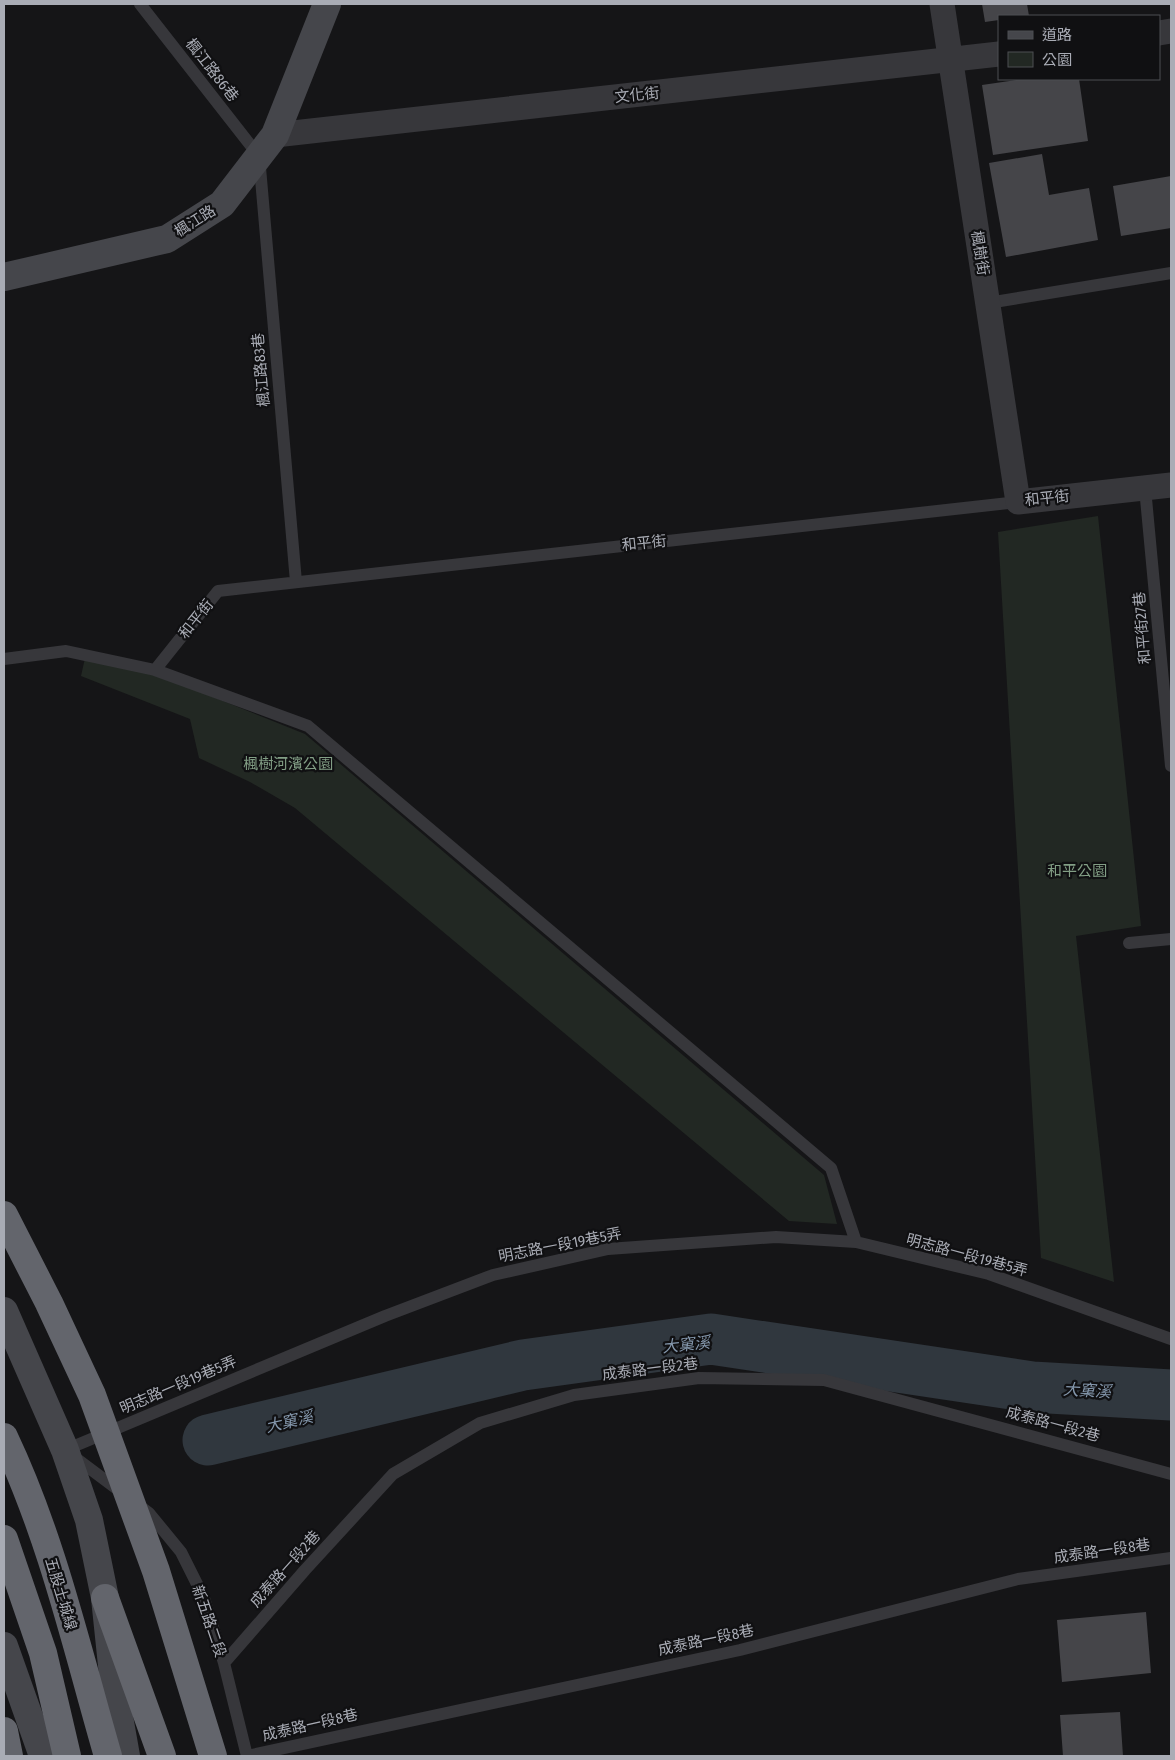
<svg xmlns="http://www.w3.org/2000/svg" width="1175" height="1760" viewBox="0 0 1175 1760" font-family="'Fira Sans Condensed','Noto Sans TC',sans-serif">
<rect width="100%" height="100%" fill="#151517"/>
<!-- green -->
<path fill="#222823" d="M1098,516L1141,926L1076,936L1114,1282L1041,1258L998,532Z
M85,658L146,670L305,734L824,1175L837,1224L789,1221L295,808L250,782L199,758L190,719L81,676Z"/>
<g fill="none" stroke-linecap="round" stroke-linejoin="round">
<!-- river -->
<path stroke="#30373e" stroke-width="51" d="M208,1440L523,1365L711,1339L1032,1387L1171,1395"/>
</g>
<!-- building -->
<path fill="#454549" d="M982,4H1027L1029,16H999V20L985,22Z
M1024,79H1079L1088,141L993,155L982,85Z
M1042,154L1049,195L1089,188L1098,240L1006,257L989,163Z
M1171,176V228L1121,236L1113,186Z
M1146,1612L1151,1673L1062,1682L1057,1620Z
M1120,1712L1123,1756H1063L1060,1715Z"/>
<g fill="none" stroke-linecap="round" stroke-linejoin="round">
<!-- lane -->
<path stroke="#37373b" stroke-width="12" d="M140,4L259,156L296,582
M988,303L1171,273
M1145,488L1171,766
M4,659L66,651L155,670L308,726L831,1168L856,1242
M155,670L218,591L1018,502
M1129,943L1171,939
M224,1663L305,1570L393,1474L480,1423L574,1395L699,1378L824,1380L1171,1474
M247,1756L224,1663L204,1598L181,1552L149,1513L65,1450L385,1316L493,1275L608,1249L776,1237L856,1242L989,1274L1171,1339
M247,1756L740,1650L1018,1579L1171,1558"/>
<!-- street -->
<path stroke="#37373b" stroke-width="25" d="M942,4L1018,502L1171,485
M1159,33L1171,31
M275,135L999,54"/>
<!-- secondary -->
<path stroke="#45464b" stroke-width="28" d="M4,277L167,239L222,204L275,135L327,4
M4,1311L65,1450L89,1520L105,1598L115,1694L126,1756
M4,1646L43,1756"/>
<!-- highway -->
<path stroke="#63656c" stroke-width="28" d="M4,1437C52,1538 77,1649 108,1756
M4,1539L43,1653L67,1756
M105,1598L162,1756
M4,1731L9,1756"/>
<!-- highway-bridge -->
<path stroke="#63656c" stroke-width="28" d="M4,1215L49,1303L92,1395L156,1571L213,1756"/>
</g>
<g text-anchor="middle" stroke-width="4.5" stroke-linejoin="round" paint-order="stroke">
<!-- street labels -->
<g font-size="15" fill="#a9acb5" stroke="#101012">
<text transform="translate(212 70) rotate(52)" y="5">楓江路86巷</text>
<text transform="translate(637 95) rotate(-6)" y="5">文化街</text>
<text transform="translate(195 221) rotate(-32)" y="5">楓江路</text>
<text transform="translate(980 253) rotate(81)" y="5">楓樹街</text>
<text transform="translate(261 370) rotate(-95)" y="5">楓江路83巷</text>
<text transform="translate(1047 498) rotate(-6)" y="5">和平街</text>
<text transform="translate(644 543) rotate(-6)" y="5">和平街</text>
<text transform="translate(196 619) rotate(-51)" y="5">和平街</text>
<text transform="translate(1142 628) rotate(-95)" y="5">和平街27巷</text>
<text transform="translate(560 1245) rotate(-11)" y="5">明志路一段19巷5弄</text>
<text transform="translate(967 1255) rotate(15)" y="5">明志路一段19巷5弄</text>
<text transform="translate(650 1369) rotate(-7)" y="5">成泰路一段2巷</text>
<text transform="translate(178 1385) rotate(-23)" y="5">明志路一段19巷5弄</text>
<text transform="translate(1053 1424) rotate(15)" y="5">成泰路一段2巷</text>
<text transform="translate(1102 1551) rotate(-8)" y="5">成泰路一段8巷</text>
<text transform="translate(285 1569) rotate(-48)" y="5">成泰路一段2巷</text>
<text transform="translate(61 1594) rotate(73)" y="5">五股土城線</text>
<text transform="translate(209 1621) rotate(71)" y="5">新五路二段</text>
<text transform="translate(706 1640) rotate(-12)" y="5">成泰路一段8巷</text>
<text transform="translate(310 1725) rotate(-13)" y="5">成泰路一段8巷</text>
</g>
<!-- park labels -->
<g font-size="15" fill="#829e85" stroke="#101012">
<text x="288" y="769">楓樹河濱公園</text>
<text x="1077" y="876">和平公園</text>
</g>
<!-- water labels -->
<g font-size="16" font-style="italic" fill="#8497ac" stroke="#101012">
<text transform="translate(686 1344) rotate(-6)" y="6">大窠溪</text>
<text transform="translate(1087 1390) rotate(3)" y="6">大窠溪</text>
<text transform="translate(289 1421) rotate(-13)" y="6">大窠溪</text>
</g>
</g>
<!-- border -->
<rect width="1175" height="1760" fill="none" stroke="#a9acb5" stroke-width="10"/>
<!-- legend -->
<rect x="998" y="15" width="162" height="65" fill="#101012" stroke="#4d4e53"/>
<rect x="1008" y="31" width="25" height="8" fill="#45464b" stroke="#4d4e53"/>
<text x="1042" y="40" font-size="15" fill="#a9acb5">道路</text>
<rect x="1008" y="52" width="25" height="15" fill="#222823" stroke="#4d4e53"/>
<text x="1042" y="65" font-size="15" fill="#a9acb5">公園</text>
</svg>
